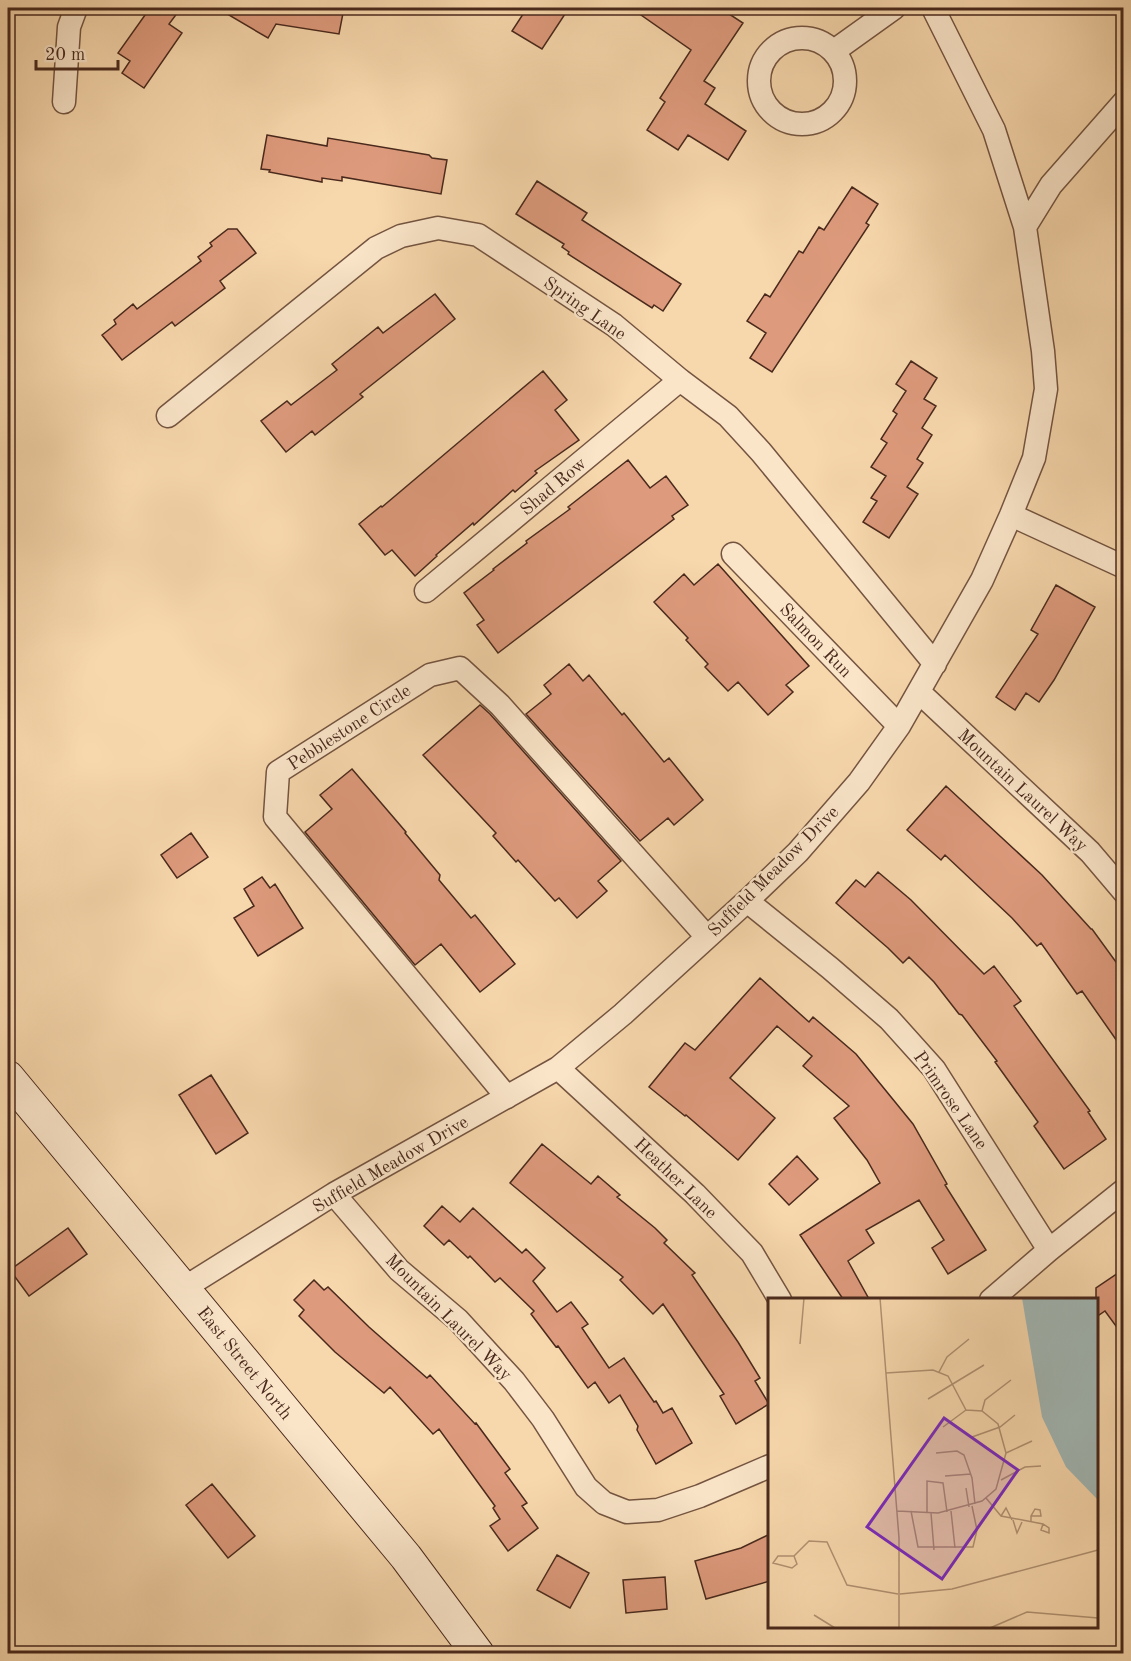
<svg xmlns="http://www.w3.org/2000/svg" width="1131" height="1661" viewBox="0 0 1131 1661" font-family="'Old Standard TT',serif">
<rect width="100%" height="100%" fill="#f7d7ac"/>
<filter id="stains"><feTurbulence type="fractalNoise" baseFrequency=".00333" numOctaves="4"/><feColorMatrix values="0 0 0 0 .2 0 0 0 0 .09 0 0 0 0 .02 0 0 0 .5 -.17"/></filter>
<radialGradient id="worn" r=".72"><stop offset=".6" stop-color="#630" stop-opacity="0"/><stop offset="1" stop-color="#630" stop-opacity=".3"/></radialGradient>
<!-- building -->
<path fill="#dd9a7c" stroke="#49291c" stroke-width="1.5" d="M150,8H181L169,24L182,33L144,88L122,73L130,61L118,53Z
M217,8H344L339,34L276,24L268,38Z
M527,8H569L542,49L512,31Z
M631,8H720L743,23L704,81L715,88L705,104L746,131L728,160L688,135L678,150L647,130L665,102L660,98L691,50Z
M267,135L327,146L328,138L429,155L432,158L447,160L441,194L342,177V181L322,178V182L269,172L270,170L261,169Z
M537,181L587,213L582,220L681,284L663,311L654,305L652,308L568,254L569,252L562,247L564,244L516,214Z
M852,187L878,204L866,223L869,225L772,372L750,358L766,333L747,321L765,294L770,297L799,251L803,253L819,227L824,230Z
M228,229H237L256,253L220,281L225,288L175,326L172,322L122,360L102,335L116,324L114,320L133,304L137,309L201,261L198,257L212,246L210,243Z
M435,294L455,319L360,394L363,397L315,435L312,431L286,452L261,421L287,401L291,405L337,370L332,364L378,327L383,333Z
M911,361L937,378L924,399L936,406L922,428L932,435L917,459L923,463L907,487L918,494L889,538L863,522L877,501L871,498L886,476L871,467L887,443L881,439L897,414L893,411L906,391L896,384Z
M543,371L567,400L555,410L579,440L535,471L537,473L515,492L513,490L474,525L473,523L436,555L437,556L415,576L392,550L385,555L359,524L381,506L382,507Z
M628,460L650,488L666,476L688,505L672,516L674,519L498,653L477,625L484,620L464,593L494,570L493,569L527,543L526,541L570,509L568,507Z
M718,564L809,666L786,685L793,692L768,715L738,682L728,691L705,667L708,664L686,640L688,638L654,602L684,574L694,585Z
M1056,585L1095,607L1054,680L1039,702L1026,693L1015,710L996,697L1038,634L1031,630Z
M569,664L583,681L589,675L622,715L624,713L664,762L669,758L703,800L674,825L668,818L640,841L526,714L551,694L544,685Z
M480,705L490,714L621,861L598,881L607,891L577,918L559,898L555,901L518,860L516,862L493,836L496,833L423,755Z
M352,769L406,832L405,833L440,875L439,880L471,918L475,915L515,964L480,992L441,944L415,965L305,832L332,809L320,795Z
M946,786L1042,875L1091,929H1092L1124,973V1051L1082,991L1077,994L1041,943L1037,946L1012,918L945,855L941,860L907,830Z
M191,833L208,857L177,878L161,855Z
M878,872L911,900L984,974L994,966L1021,1001L1014,1006L1090,1111L1088,1112L1106,1139L1064,1169L1034,1126L1038,1122L995,1062L997,1061L962,1015L959,1014L934,982L909,957L903,963L888,948L836,903L856,880L865,887Z
M262,877L270,888L275,884L303,928L258,956L234,918L254,906L244,889Z
M760,978L809,1022L813,1017L856,1054L913,1124L947,1184L945,1185L986,1250L948,1274L932,1248L944,1240L919,1200L866,1230L874,1243L848,1261L869,1299H843L800,1235L880,1183L867,1160L834,1118L849,1106L803,1066L812,1056L777,1026L730,1078L775,1118L738,1160L686,1115L685,1116L649,1087L685,1043L695,1050Z
M211,1075L248,1133L216,1154L179,1095Z
M542,1144L591,1184L598,1176L620,1195L617,1197L655,1228L667,1240L664,1243L695,1273L692,1275L738,1342L760,1378L755,1381L769,1404L736,1424L720,1396L724,1394L663,1304L653,1314L620,1280L623,1277L510,1183Z
M797,1156L818,1179L789,1205L769,1184Z
M442,1206L460,1222L473,1208L522,1253L526,1249L545,1268L533,1281L557,1312L571,1302L588,1324L582,1328L609,1368L624,1358L654,1402L656,1401L663,1413L672,1408L692,1443L656,1464L637,1430L638,1426L620,1395L609,1403L595,1382L588,1388L558,1346L556,1347L531,1314L534,1311L500,1278L495,1282L470,1256L468,1258L449,1240L444,1245L424,1226Z
M68,1228L87,1254L29,1296L10,1270Z
M1124,1269V1337L1105,1311L1096,1317V1288Z
M314,1280L324,1290L328,1287L369,1327L427,1378L430,1375L475,1424L476,1423L510,1469L505,1473L527,1503L522,1506L538,1528L508,1551L490,1526L500,1519L493,1508L495,1506L439,1429L433,1434L390,1387L384,1393L335,1352L299,1316L304,1310L294,1300Z
M212,1484L255,1536L228,1558L186,1505Z
M770,1534V1581L706,1599L695,1561L741,1548Z
M557,1555L589,1573L570,1608L537,1590Z
M665,1577L667,1609L626,1613L623,1580Z"/>
<g fill="none" stroke-linecap="round" stroke-linejoin="round">
<!-- minor casing -->
<g stroke="#745440" stroke-width="25">
<path id="minor" d="M759 81a43 43 0 1 1 86 0a43 43 0 1 1-86 0Z
M834,51L894,8
M64,102L69,27L76,8
M1025,227L1051,185L1124,102
M168,416L376,248L401,236L438,228L478,235L614,325L680,380L728,416L761,452L935,664
M1011,515L1124,567
M733,554L899,726
M426,591L680,380
M919,692L1090,852L1124,892
M747,901L830,968L889,1019L934,1069L1049,1250
M558,1068L695,1194L752,1253L780,1300
M507,1097L275,817L278,772L430,675L460,668L500,705L707,937
M334,1194L399,1270L458,1320L514,1381L543,1419L586,1487L604,1503L627,1512L658,1510L700,1496L770,1466
M184,1288L334,1194L558,1068L623,1014L747,901L798,852L859,782L899,726L982,580L1011,515L1034,458L1046,389L1043,351L1025,227L994,130L933,8
M991,1300L1049,1250L1124,1190"/>
</g>
<!-- secondary casing -->
<g stroke="#49291c" stroke-width="34">
<path id="secondary" d="M8,1077L406,1557L478,1654"/>
</g>
<!-- minor -->
<use href="#minor" stroke="#fae5c9" stroke-width="22"/>
<!-- secondary -->
<use href="#secondary" stroke="#fae5c9" stroke-width="32"/>
</g>
<g text-anchor="middle" stroke-width="4.5" stroke-linejoin="round" paint-order="stroke">
<!-- street labels -->
<g font-size="18" fill="#49291c" stroke="#fae5c9">
<text transform="translate(585 308) rotate(35)" y="6">Spring Lane</text>
<text transform="translate(553 486) rotate(-40)" y="6">Shad Row</text>
<text transform="translate(816 640) rotate(46)" y="6">Salmon Run</text>
<text transform="translate(349 727) rotate(-33)" y="6">Pebblestone Circle</text>
<text transform="translate(1023 790) rotate(43)" y="6">Mountain Laurel Way</text>
<text transform="translate(773 871) rotate(-45)" y="6">Suffield Meadow Drive</text>
<text transform="translate(951 1100) rotate(55)" y="6">Primrose Lane</text>
<text transform="translate(390 1164) rotate(-30)" y="6">Suffield Meadow Drive</text>
<text transform="translate(676 1178) rotate(44)" y="6">Heather Lane</text>
<text transform="translate(449 1317) rotate(45)" y="6">Mountain Laurel Way</text>
<text transform="translate(245 1363) rotate(51)" y="6">East Street North</text>
</g>
</g>
<!-- overview -->
<g transform="translate(768 1298)">
<rect width="330" height="330" fill="#f7d7ac"/>
<path d="M254,0H330V202L298,169L274,119Z" fill="#a1b7b4"/>
<path fill="none" stroke="#b19172" stroke-width="1.5" d="M112,0L131,240V330M32,46L36,0M171,74L179,59L201,41M118,75L165,72L180,78L198,112L214,113L230,126L238,155L228,191L214,203L170,215L129,213M160,101L216,67M214,113L217,102L243,82M175,129L198,112M204,139L232,129L247,117M168,155L189,153L196,157L204,180L207,206M238,155L264,143M177,178L203,176M233,182L257,169L273,168M198,190L201,209M218,200L233,218L275,226L281,230V235L273,232L275,226M143,213L150,249H205L209,232L204,208M183,213L187,250M159,215V183L175,185L179,214M163,215L166,252M233,218L238,210L244,222M245,222L249,235L254,224M263,223V218L267,211L272,212L273,218H263M26,258L29,266L24,270L5,265L10,258H26L41,243L59,244L79,287L130,296M132,296L184,291L330,252M46,317L67,330M222,330L259,314L330,320"/>
<path fill="#7b2cbf" fill-opacity="0.15" stroke="#7b2cbf" stroke-width="3" d="M176,120L250,172L174,281L99,229Z"/>
<rect width="330" height="330" fill="none" stroke="#49291c" stroke-width="3"/>
</g>
<!-- margin -->
<rect width="1131" height="1661" fill="none" stroke="#f7d7ac" stroke-width="30"/>
<rect x="9" y="9" width="1113" height="1643" fill="none" stroke="#49291c" stroke-width="3"/>
<rect x="15" y="15" width="1101" height="1631" fill="none" stroke="#49291c" stroke-width="1.5"/>
<!-- scale -->
<path d="M36 60v9h82v-9" fill="none" stroke="#49291c" stroke-width="3"/>
<text x="45" y="60" font-size="18" fill="#49291c" stroke="#fae5c9" stroke-width="4.5" paint-order="stroke">20 m</text>
<rect width="100%" height="100%" filter="url(#stains)"/>
<rect width="100%" height="100%" fill="url(#worn)"/>
</svg>
